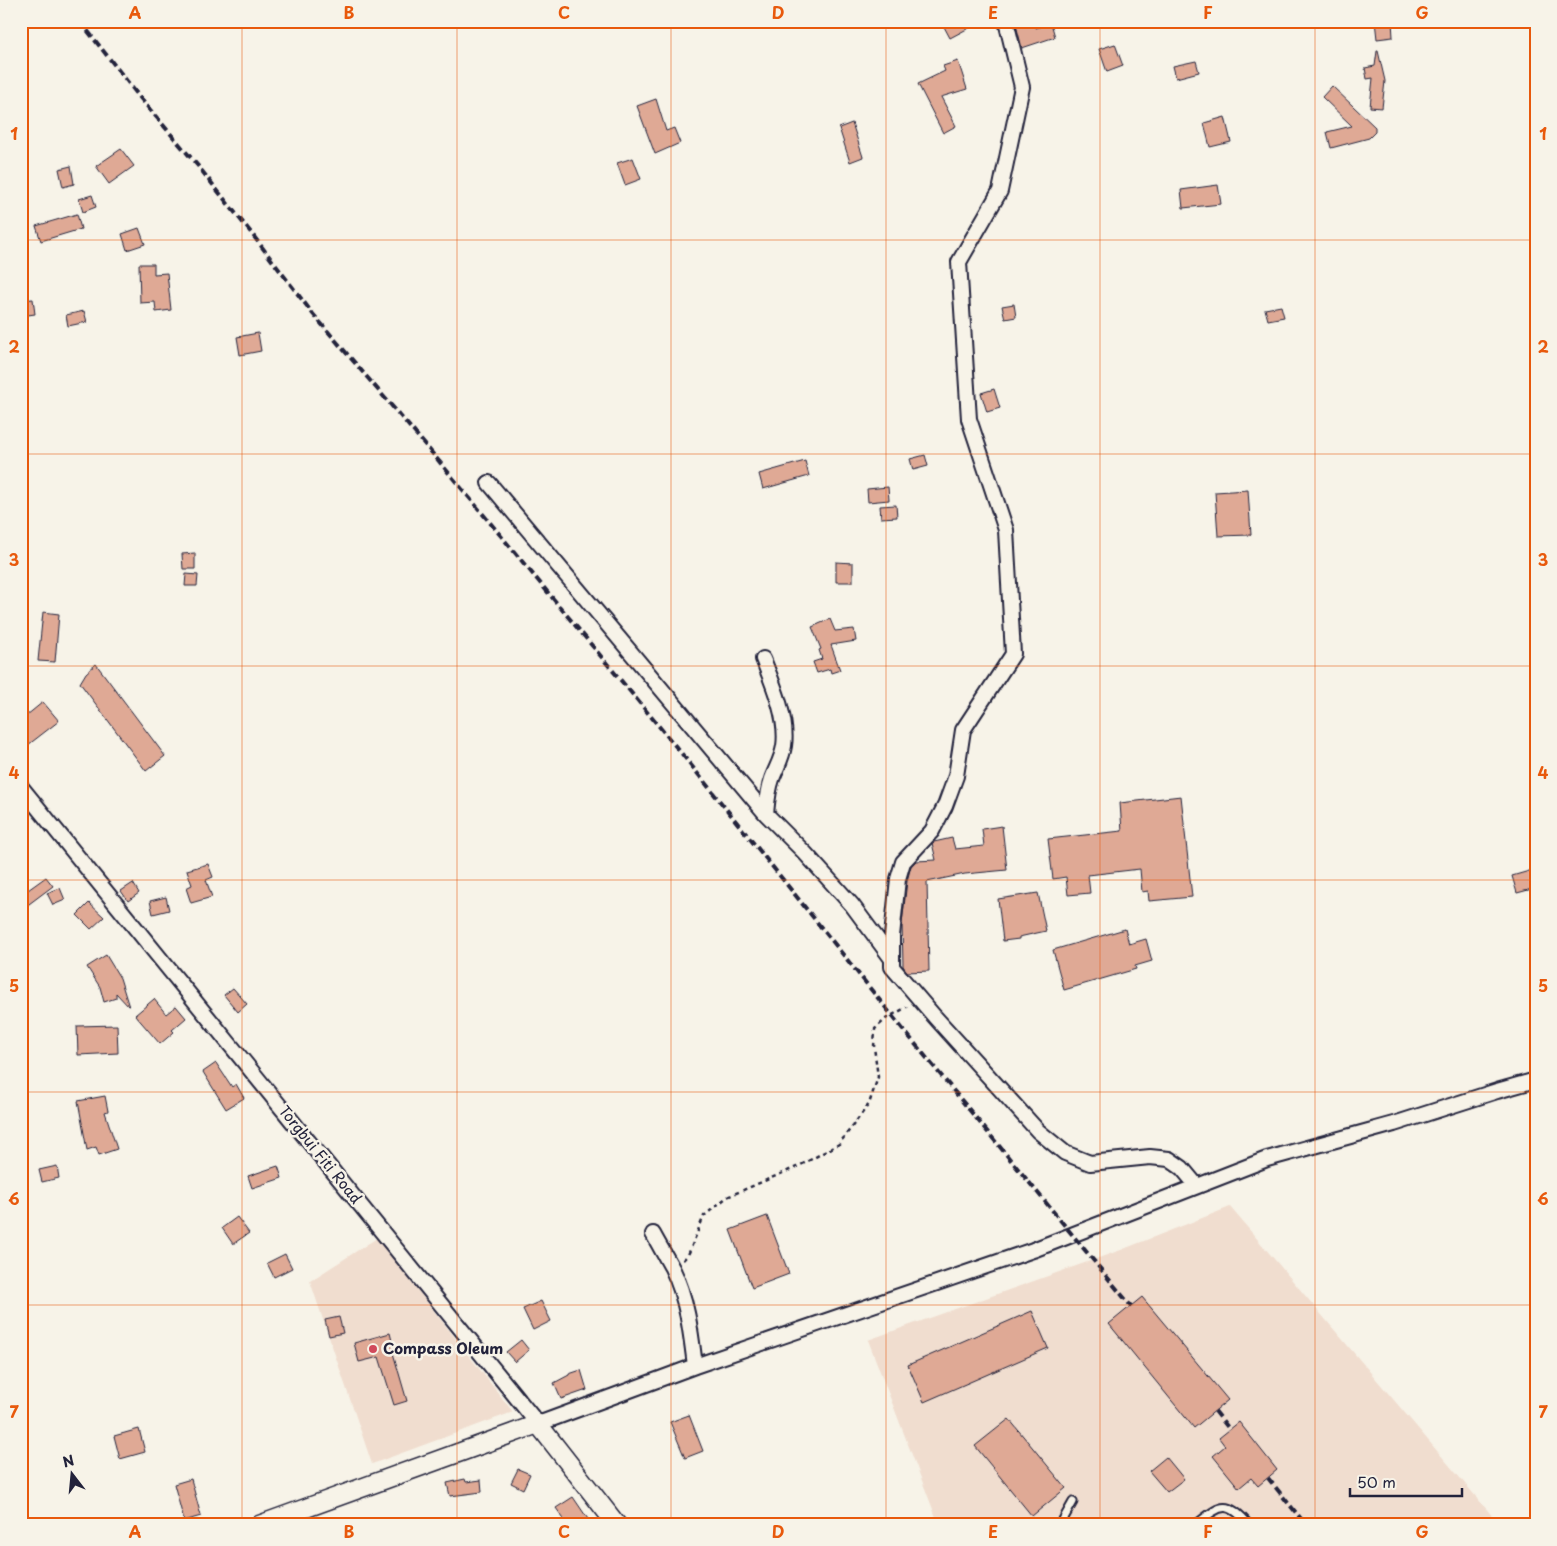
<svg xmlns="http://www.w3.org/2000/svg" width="1557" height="1546" viewBox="0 0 1557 1546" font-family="'Playpen Sans',sans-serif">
<rect width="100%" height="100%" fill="#f7f3e8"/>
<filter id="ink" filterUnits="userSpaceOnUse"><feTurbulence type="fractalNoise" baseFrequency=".02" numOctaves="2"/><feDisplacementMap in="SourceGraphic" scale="10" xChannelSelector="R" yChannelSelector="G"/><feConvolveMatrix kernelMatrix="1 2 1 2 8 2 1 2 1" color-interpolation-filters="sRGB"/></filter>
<g filter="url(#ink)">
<!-- built -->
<path fill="#f0ddcf" d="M1230,1207L1500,1525H939L868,1340L1121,1250Z
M377,1238L513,1412L372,1464L310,1281Z"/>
<!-- building -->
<path fill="#dfa995" stroke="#22223b" d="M941,21H982L950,38Z
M1015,21H1034L1036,28L1051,23L1055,37L1022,48Z
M1375,21H1392L1393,37L1377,39Z
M1115,44L1123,66L1107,72L1099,49Z
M1377,51H1378L1385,81L1382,108L1370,107L1373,78L1367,79L1365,68L1375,66Z
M958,61L967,89L941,97L956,126L943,133L918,84L945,71L943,66Z
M1196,61L1199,72L1176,78L1173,66Z
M1332,86L1375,127V132L1369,138L1331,148L1327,132L1352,126L1322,97Z
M656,99L666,131L674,128L680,143L655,154L637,106Z
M1225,117L1231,142L1210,147L1204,123Z
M852,123L863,157L850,162L839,128Z
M121,149L134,166L109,184L96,166Z
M633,158L641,179L625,185L617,163Z
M71,166L74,184L63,187L59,169Z
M1218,185L1221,204L1183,208L1181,190Z
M92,195L96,207L83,212L79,199Z
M77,214L81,229L41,241L36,226Z
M139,228L145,244L127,250L122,234Z
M139,264H154V274L167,273L171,310L156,312L155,302L140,303Z
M33,299L35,314L21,316V300Z
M1014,304L1016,317L1005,319L1002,306Z
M1281,306L1284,317L1268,320L1265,309Z
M84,311L87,322L68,326L66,315Z
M258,333L261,351L240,355L237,337Z
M994,389L1000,408L987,412L981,393Z
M925,455L928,466L913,470L910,459Z
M805,461L809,476L763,489L759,474Z
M888,487L889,500L868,502L867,489Z
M1248,490L1251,535L1218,536L1215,492Z
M896,505L897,517L881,518L880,506Z
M195,553V569H183L182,554Z
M836,562L853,563V582H836Z
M186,574L198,575L197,586H185Z
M43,612L59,614L55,662L38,661Z
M830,619L835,631L854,629L856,641L831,645L840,670L831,673L830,669L817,673L813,662L822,659L819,650L821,649L812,627Z
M96,664L165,756L146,771L80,683L86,673Z
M43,702L59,721L28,745L21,736V720Z
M1181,796L1192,897L1149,901L1148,891L1142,892L1140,869L1088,875L1090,893L1068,895L1066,877L1053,879L1048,839L1122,831L1120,803Z
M1002,826L1007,870L965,874L927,882L929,971L907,972L903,966L902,924L907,881L911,866L916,861L936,860L932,843L934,842L952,838L955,849L984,846L982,829Z
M208,864L213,877L206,880L212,897L191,903L186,888L192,885L187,870Z
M1536,869V888L1517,893L1512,876Z
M46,877L53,886L21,910V895Z
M133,883L139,893L128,901L121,891Z
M60,888L65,900L53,905L47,893Z
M1038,893L1046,931L1019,937V939L1003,941L998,899Z
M166,897L169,910L153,914L150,901Z
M89,903L104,917L91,929L77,915Z
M1125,929L1129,944L1146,939L1152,961L1135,966L1136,969L1064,990L1053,950Z
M106,955L120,978L129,1007L116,993V998L104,1002L100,987L87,967Z
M233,988L247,1004L238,1012L224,995Z
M154,999L166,1014L176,1006L186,1018L172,1030L174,1032L160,1044L135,1015Z
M117,1025L118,1053L78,1055L77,1026Z
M216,1063L232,1087L236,1084L244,1098L226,1109L203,1072Z
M105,1096L108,1111L105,1112L117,1149L99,1155L96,1147L87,1150L78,1101Z
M57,1166L59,1178L42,1182L39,1170Z
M278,1166L282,1178L252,1188L248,1176Z
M767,1216L789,1274L752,1288L730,1230Z
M237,1217L249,1233L233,1244L222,1228Z
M285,1254L292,1268L274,1277L267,1263Z
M1142,1297L1228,1400L1194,1428L1109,1324Z
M541,1301L551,1321L533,1330L523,1309Z
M1032,1311L1048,1348L924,1402L908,1365Z
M339,1317L343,1333L329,1336L325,1320Z
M390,1333L395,1353H393L407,1401L394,1405L379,1357L359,1362L354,1343Z
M521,1340L529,1350L515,1362L506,1352Z
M581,1370L587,1390L561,1399L554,1383L569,1375V1374Z
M689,1415L703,1451L685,1458L670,1422Z
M1009,1419L1066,1488L1032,1516L975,1446Z
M1239,1422L1277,1470L1258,1486L1251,1478L1239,1488L1213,1456L1225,1446L1219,1438Z
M139,1429L145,1452L120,1459L114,1436Z
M1166,1457L1184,1479L1167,1492L1149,1471Z
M518,1469L530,1474L523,1489L511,1483Z
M191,1479L201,1516L184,1521L174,1484Z
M465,1479L466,1482L481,1480L482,1492L450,1496L447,1483Z
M573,1497L592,1525H568L556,1508Z"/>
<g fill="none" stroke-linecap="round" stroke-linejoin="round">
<!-- service casing -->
<g stroke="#22223b" stroke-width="11">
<path id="service" d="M1060,1525L1073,1502
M1195,1525C1219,1507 1226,1497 1249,1525"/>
</g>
<!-- minor casing -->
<g stroke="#22223b" stroke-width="18">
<path id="minor" d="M1006,21L1022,87L1000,191L959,262L969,419L1006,530L1013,654L963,730L956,776L945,806L932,831L903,862L898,879L892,936V967L934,1016L1038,1131L1065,1153L1090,1163L1150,1157L1169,1159L1182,1168L1197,1186
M489,483L766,814L805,853L852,905L892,959
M763,659C773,684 788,719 784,746C782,759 776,768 772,779C768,790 767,803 766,814
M21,787L538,1424L695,1366L1033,1250L1267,1159L1394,1124L1497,1091L1536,1080
M653,1234C659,1245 666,1257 672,1268C687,1298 691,1333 695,1366"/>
</g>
<!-- tertiary casing -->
<g stroke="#22223b" stroke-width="21">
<path id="tertiary" d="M259,1525L538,1424L617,1525"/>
</g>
<!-- path -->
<path stroke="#22223b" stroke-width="2.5" stroke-dasharray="4 4" stroke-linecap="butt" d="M683,1260L688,1255L704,1216L727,1197L799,1166L839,1144L869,1104L878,1077L874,1047L875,1029L887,1018L907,1007"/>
<!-- service -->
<use href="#service" stroke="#f7f3e8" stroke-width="7"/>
<!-- minor -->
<use href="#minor" stroke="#f7f3e8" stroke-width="14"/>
<!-- tertiary -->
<use href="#tertiary" stroke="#f7f3e8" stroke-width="18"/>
<!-- rail -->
<path stroke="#22223b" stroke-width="4" stroke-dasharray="8 4" stroke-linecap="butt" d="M80,21L141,99L198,166L252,234L313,314L438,460L682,754L902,1028L1131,1306
M1215,1411L1230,1430
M1268,1478L1306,1525"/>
</g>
</g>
<!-- grid -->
<path fill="none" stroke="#e8590c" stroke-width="1" stroke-opacity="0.55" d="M242,21V1525M457,21V1525M671,21V1525M886,21V1525M1100,21V1525M1315,21V1525M21,240H1536M21,454H1536M21,666H1536M21,880H1536M21,1092H1536M21,1305H1536"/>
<!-- markers -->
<circle fill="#d1495b" stroke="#f7f3e8" stroke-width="2" cx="373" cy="1349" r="5"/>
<g text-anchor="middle" stroke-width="5" stroke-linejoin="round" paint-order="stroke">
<!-- street labels -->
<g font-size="15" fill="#22223b" stroke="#f7f3e8">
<text transform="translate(320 1155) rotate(51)" y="5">Torgbui Fiti Road</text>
</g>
<!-- poi labels -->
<g font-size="15" font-weight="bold" fill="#22223b" stroke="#f7f3e8" text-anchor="start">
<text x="383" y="1354">Compass Oleum</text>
</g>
</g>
<!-- margin -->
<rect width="1557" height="1546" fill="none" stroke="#f7f3e8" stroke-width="55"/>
<!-- north arrow -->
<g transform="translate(72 1474) rotate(344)" stroke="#f7f3e8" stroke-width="4" paint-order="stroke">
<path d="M0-4L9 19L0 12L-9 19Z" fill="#22223b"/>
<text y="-8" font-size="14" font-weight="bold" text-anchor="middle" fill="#22223b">N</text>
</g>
<!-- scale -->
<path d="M1350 1488v8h112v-8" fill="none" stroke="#22223b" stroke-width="2.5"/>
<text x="1357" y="1488" font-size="15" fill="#22223b" stroke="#f7f3e8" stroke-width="4" paint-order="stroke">50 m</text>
<rect x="28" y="28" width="1502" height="1490" fill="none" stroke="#e8590c" stroke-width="2"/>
<g font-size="16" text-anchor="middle" font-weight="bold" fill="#e8590c">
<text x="135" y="19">A</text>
<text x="349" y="19">B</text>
<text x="564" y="19">C</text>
<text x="778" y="19">D</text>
<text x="993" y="19">E</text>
<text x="1208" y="19">F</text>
<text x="1422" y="19">G</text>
<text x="14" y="140">1</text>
<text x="1543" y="140">1</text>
<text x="14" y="353">2</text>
<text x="1543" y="353">2</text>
<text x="14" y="566">3</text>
<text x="1543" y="566">3</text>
<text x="14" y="779">4</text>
<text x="1543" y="779">4</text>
<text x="14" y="992">5</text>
<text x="1543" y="992">5</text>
<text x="14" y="1205">6</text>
<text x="1543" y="1205">6</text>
<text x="14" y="1418">7</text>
<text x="1543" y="1418">7</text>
<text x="135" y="1538">A</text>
<text x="349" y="1538">B</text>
<text x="564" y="1538">C</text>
<text x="778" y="1538">D</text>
<text x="993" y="1538">E</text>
<text x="1208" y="1538">F</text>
<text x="1422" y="1538">G</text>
</g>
</svg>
